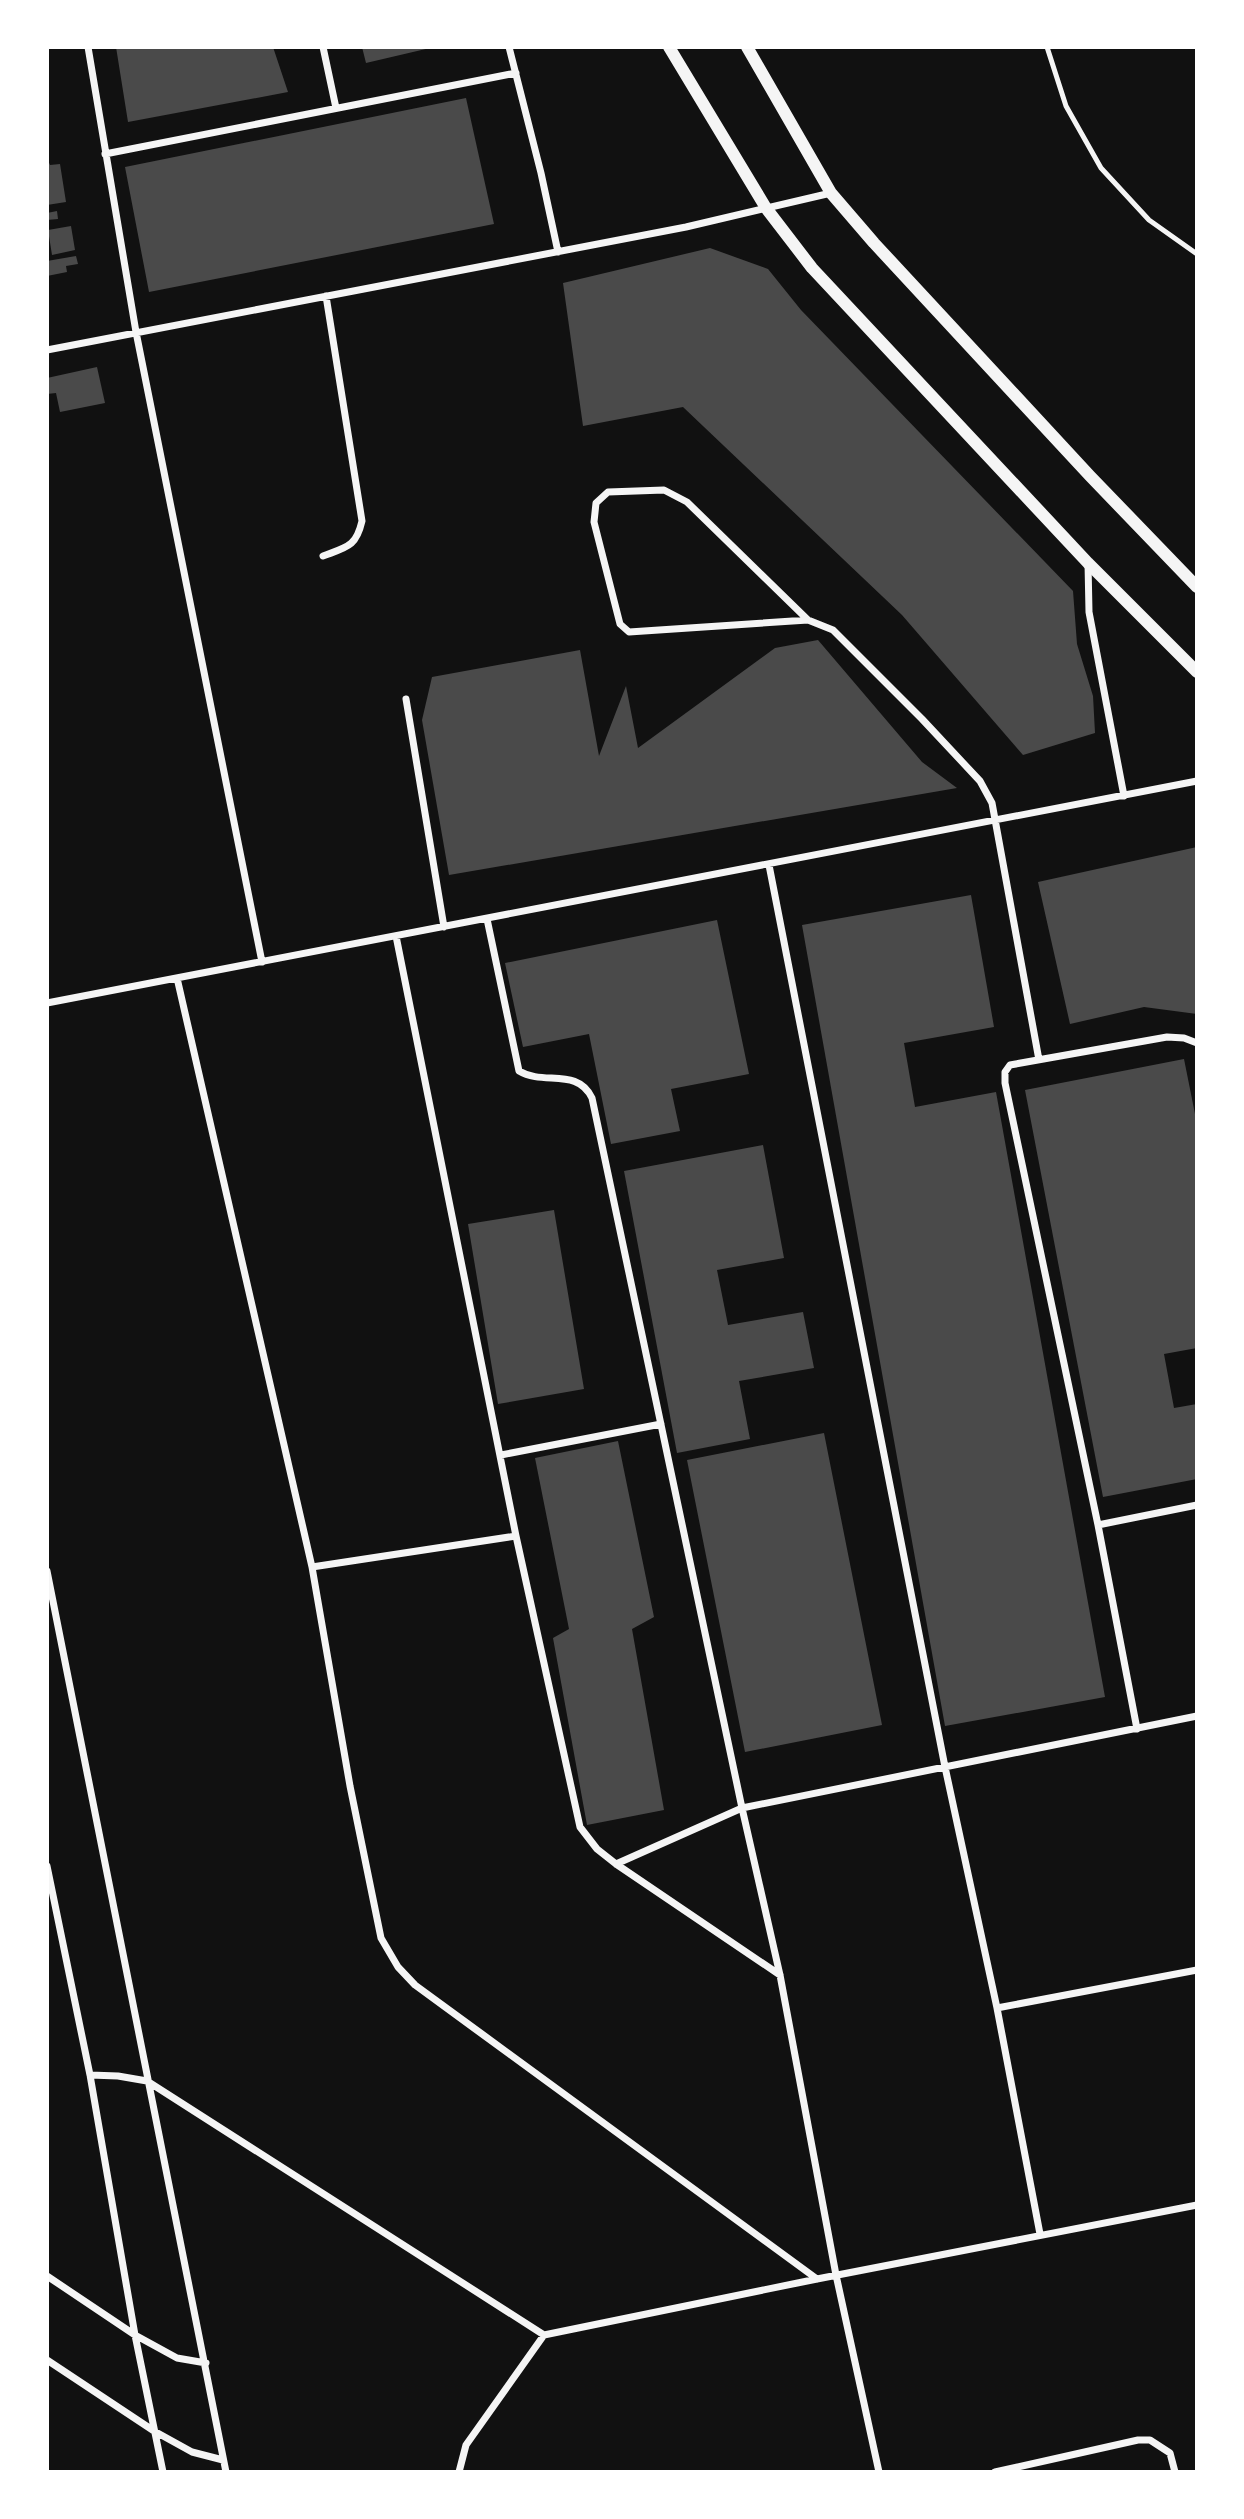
<svg xmlns="http://www.w3.org/2000/svg" width="1244" height="2519" viewBox="0 0 1244 2519" font-family="Raleway,sans-serif">
<rect width="100%" height="100%" fill="#111"/>
<!-- building -->
<path fill="#4a4a4a" d="M116,47H273L288,92L128,122Z
M362,47H430V48L366,63Z
M466,98L494,224L149,292L125,167Z
M47,158L50,165L60,164L66,202L47,205Z
M57,211L58,219L47,220V213Z
M71,226L75,250L52,255L48,230Z
M710,248L768,269L801,310L1073,591L1077,644L1093,696L1095,733L1023,755L902,615L683,407L583,426L563,283Z
M76,256L78,264L66,266L67,272L47,276V261Z
M97,367L105,403L60,412L56,393L47,394V378Z
M818,640L922,762L957,788L449,875L422,720L432,677L580,650L599,756L626,686L638,748L775,648Z
M1197,847V1014L1144,1007L1070,1024L1038,882Z
M971,895L994,1027L904,1043L915,1107L996,1092L1105,1697L945,1726L802,925Z
M717,920L749,1074L671,1089L680,1131L611,1144L589,1034L523,1047L505,963Z
M1184,1059L1197,1124V1348L1164,1354L1174,1408L1197,1404V1479L1103,1497L1025,1090Z
M763,1145L784,1258L717,1270L728,1325L803,1312L814,1368L739,1381L750,1439L677,1453L624,1171Z
M554,1210L584,1389L498,1404L468,1224Z
M824,1433L882,1725L745,1752L687,1460Z
M618,1441L654,1617L632,1629L664,1810L587,1825L553,1638L569,1629L535,1458Z"/>
<g fill="none" stroke-linecap="round" stroke-linejoin="round">
<!-- service -->
<path stroke="#f5f5f5" stroke-width="5" d="M1047,47L1066,106L1101,168L1149,220L1197,254"/>
<!-- minor -->
<path stroke="#f5f5f5" stroke-width="7" d="M88,47L136,332L262,962
M323,47L336,108
M509,47L541,173L558,252
M105,154L516,73
M47,350L686,227L831,193
M323,556C347,547 356,547 362,521L326,296
M1088,563L1089,612L1124,796
M808,620L687,502L664,490L608,492L596,503L594,522L620,624L629,632L808,620L833,630L922,719L980,781L992,803L1039,1060
M406,699L444,927
M769,865L945,1767L997,2008L1040,2234
M487,919L519,1071C544,1086 577,1067 592,1098L742,1808L780,1975L836,2275L879,2472
M396,936L516,1536L580,1827L597,1849L616,1864L780,1975
M177,978L312,1567L350,1786L381,1938L398,1967L415,1985L817,2279
M47,1003L1197,781
M501,1455L661,1424
M1098,1525L1197,1505
M312,1567L516,1536
M47,1571L226,2472
M1137,1729L1098,1525L1005,1083V1072L1010,1065L1167,1037L1184,1038L1197,1043
M616,1864L742,1808L1197,1716
M47,1866L90,2075L135,2335L163,2472
M997,2008L1197,1970
M90,2075L118,2076L147,2081L544,2335L817,2279L1197,2205
M47,2276L135,2335L177,2358L206,2363
M47,2360L154,2431L192,2452L223,2460
M459,2472L466,2445L544,2335
M995,2472L1138,2440H1150L1170,2453L1175,2472"/>
<!-- tertiary -->
<path stroke="#f5f5f5" stroke-width="12" d="M669,47L766,208L812,268L1088,563L1197,672
M747,47L831,193L874,243L1090,476L1197,587"/>
</g>
<!-- border -->
<rect width="1244" height="2519" fill="none" stroke="#ffffff" stroke-width="98"/>
</svg>
